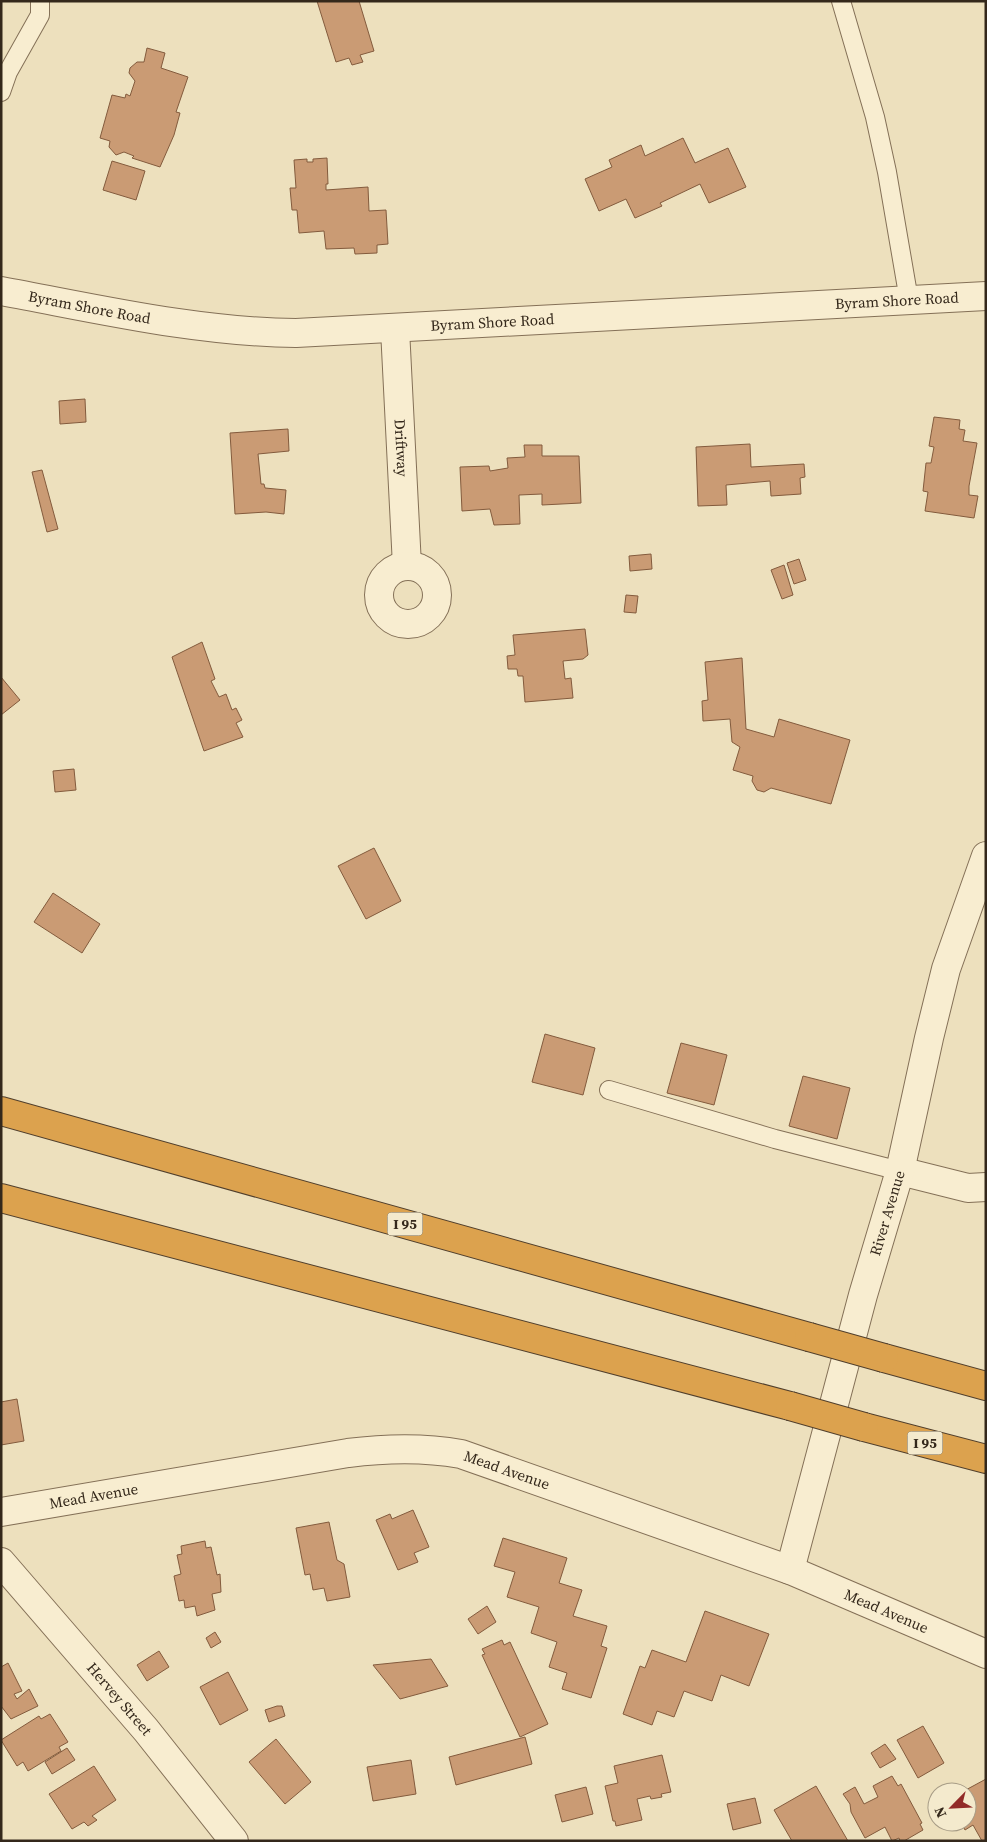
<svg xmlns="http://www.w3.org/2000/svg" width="987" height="1842" viewBox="0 0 987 1842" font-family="'Source Serif 4',serif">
<rect width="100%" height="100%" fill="#ede0bd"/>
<!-- building -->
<path fill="#ca9b74" stroke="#835b3d" d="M317,1H359L374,51L360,55L363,62L352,65L349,58L336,62Z
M147,48L165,53L161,68L188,77L176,112L180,113L174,135L160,167L132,158L134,156L124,152L116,155L109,147L110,141L100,138L112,95L125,98L126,94L130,96L135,81L129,73L130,68L137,62H144Z
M683,138L695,163L728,148L746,187L709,203L700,184L660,203L662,206L635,218L626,199L599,211L585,179L612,167L609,160L641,145L645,156Z
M327,158L328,184H326V190L368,187L369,211L386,210L388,244L377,245V253L355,254L354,248L326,249L324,231L299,233L297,210H292L290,188H296L294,160L307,159V162H313V159Z
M112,161L145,171L136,200L103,190Z
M85,399L86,422L60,424L59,401Z
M934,417L960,420L959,429L965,430L963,441L977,443L969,486V495L978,496L974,518L925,511L928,492L923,491L926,463H931L934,447L929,446Z
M288,429L289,451L258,454L261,484H264L265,488L286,490L284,514L266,512L235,514L230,433Z
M750,444L751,467L804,464L805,477L800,478L801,494L771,496L770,481L726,485L727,505L698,506L696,447Z
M524,445H542V456H579L581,503L542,505V494L519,495L520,524L494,525L490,509L462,511L460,467L489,466L490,471L508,468L507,458L525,457Z
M42,470L58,529L47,532L32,472Z
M651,554L652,569L630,571L629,556Z
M799,559L806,580L794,584L787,563Z
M784,565L793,595L782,599L771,570Z
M626,595L638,596L636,613L624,612Z
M585,629L588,655L583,659L563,661L565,679L571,678L573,698L525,702L523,676H518L517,669H508L507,656L515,655L513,635Z
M202,642L215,679L211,681L219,697L226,694L232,710L236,708L242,720L236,723L243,737L204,751L172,657Z
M742,658L746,729L774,737L779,719L850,740L831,804L771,788L764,792L757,790L752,781L753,776L733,770L740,747L732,742L730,719L703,721L702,701L708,700L705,662Z
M1,677L20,700L1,715Z
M74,769L76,790L55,792L53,771Z
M374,848L401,901L366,919L338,866Z
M53,893L100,924L82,953L34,922Z
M545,1034L595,1048L583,1095L532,1082Z
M681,1043L727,1055L714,1105L667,1093Z
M803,1076L850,1088L837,1139L789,1126Z
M17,1399L24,1441L1,1445V1402Z
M413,1510L429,1547L414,1553L418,1562L398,1570L376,1520L390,1514L392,1519Z
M329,1522L337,1560L344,1564L350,1597L327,1601L324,1588L313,1590L310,1574L305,1575L296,1528Z
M503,1538L567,1558L559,1583L582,1590L573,1616L607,1626L601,1646L607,1648L591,1698L562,1689L567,1673L549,1667L557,1642L531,1633L539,1607L507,1597L515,1572L494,1566Z
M205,1541L206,1548L211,1547L217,1575L220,1574L221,1592L212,1594L215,1610L197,1616L195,1606L185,1608L184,1600L179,1601L174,1576L181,1574L177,1555L182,1554L181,1546Z
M487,1606L496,1622L478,1634L468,1619Z
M705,1611L769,1634L749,1686L721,1675L712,1701L684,1691L674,1717L657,1711L652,1725L623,1714L640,1666L645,1668L652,1650L686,1662Z
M215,1632L221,1642L211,1648L206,1638Z
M502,1640L504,1645L510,1642L548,1724L520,1737L482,1655L485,1654L482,1649Z
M159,1651L169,1667L147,1681L137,1665Z
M431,1659L448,1686L400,1699L373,1665Z
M8,1663L22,1691L14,1694L17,1699L29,1689L38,1706L11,1719L1,1706V1667Z
M228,1672L248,1710L220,1725L200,1687Z
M277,1706H282L285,1716L269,1722L265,1710Z
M50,1714L68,1742L59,1747L61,1751L28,1771L23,1762L17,1766L1,1740L39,1716L41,1719Z
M923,1726L944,1763L918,1778L897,1740Z
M525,1737L532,1764L456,1785L449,1757Z
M276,1739L311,1782L285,1804L249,1762Z
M885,1744L896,1759L880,1768L871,1753Z
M67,1748L75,1760L52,1774L45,1762Z
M662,1755L671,1792L661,1794L662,1797L651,1799L650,1796L637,1799L642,1820L616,1826L615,1821H613L605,1786L618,1783L614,1766Z
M411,1760L416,1794L373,1801L367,1767Z
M94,1766L116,1800L92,1816L97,1820L88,1826L84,1822L72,1829L49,1794Z
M892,1776L898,1786L901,1784L922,1823L920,1824L923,1830L904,1841H900L899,1838L892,1841L885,1827L865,1838L851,1812L850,1804L843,1794L855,1787L864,1804L878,1797L873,1786Z
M986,1779V1840L982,1841L973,1825L965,1830L961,1822H967V1792H962Z
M816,1786L848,1841H792L774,1810Z
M586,1787L593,1814L562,1822L555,1795Z
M755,1798L761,1823L733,1830L727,1804Z"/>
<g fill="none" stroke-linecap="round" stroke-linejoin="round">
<!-- service casing -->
<g stroke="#847057" stroke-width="20">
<path id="service" d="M841,1L875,117L887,172L909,300
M1,92L8,72L40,15V1
M609,1090L775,1139L900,1171"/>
</g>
<!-- minor casing -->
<g stroke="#847057" stroke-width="30">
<g id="minor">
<path id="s1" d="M1,291C99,309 196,332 296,333L986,296"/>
<path id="s2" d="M395,329L407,566"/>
<circle cx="408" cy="595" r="29"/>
<path d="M900,1171L968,1188L986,1187"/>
<path id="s3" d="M1,1512L348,1453C387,1448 423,1447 461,1454L790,1570L986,1654"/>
<path id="s4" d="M1,1562L146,1730L234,1841"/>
<path id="s5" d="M790,1570L863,1295L900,1171L929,1038L946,969L986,856"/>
</g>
</g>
<!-- motorway casing -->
<g stroke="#513f2c" stroke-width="30">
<path id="motorway" d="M1,1111L809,1337
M1,1198L790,1406
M884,1358L986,1386
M864,1427L986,1459"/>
</g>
<!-- service -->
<use href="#service" stroke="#f8edd0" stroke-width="18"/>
<!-- minor -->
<use href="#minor" stroke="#f8edd0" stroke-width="28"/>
<!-- motorway -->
<use href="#motorway" stroke="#dca24e" stroke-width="28"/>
<!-- motorway-bridge casing -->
<g stroke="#513f2c" stroke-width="30" stroke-linecap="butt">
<path id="motorway-bridge" d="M809,1337L884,1358
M790,1406L864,1427"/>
</g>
<!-- motorway-bridge -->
<use href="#motorway-bridge" stroke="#dca24e" stroke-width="28"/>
</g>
<g text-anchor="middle" stroke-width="4" stroke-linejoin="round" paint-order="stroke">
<!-- shield labels -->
<g fill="#f4eacd" stroke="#6e6250" stroke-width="1">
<rect x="387.5" y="1212.5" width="35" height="23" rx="4"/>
<rect x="907.5" y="1431.5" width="35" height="23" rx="4"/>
</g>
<g font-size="14" font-weight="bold" fill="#34281b">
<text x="405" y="1229">I 95</text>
<text x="925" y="1448">I 95</text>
</g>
<!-- street labels -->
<g font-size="15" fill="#34281b" stroke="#f4eacd">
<text dy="5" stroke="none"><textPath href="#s1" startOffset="900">Byram Shore Road</textPath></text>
<text dy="5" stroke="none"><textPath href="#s1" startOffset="90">Byram Shore Road</textPath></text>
<text dy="5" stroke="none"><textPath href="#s1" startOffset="495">Byram Shore Road</textPath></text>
<text dy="5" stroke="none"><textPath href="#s2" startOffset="119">Driftway</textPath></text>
<text dy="5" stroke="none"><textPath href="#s5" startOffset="370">River Avenue</textPath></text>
<text dy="5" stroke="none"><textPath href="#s3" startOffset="514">Mead Avenue</textPath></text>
<text dy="5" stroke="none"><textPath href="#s3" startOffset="94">Mead Avenue</textPath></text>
<text dy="5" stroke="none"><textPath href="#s3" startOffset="919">Mead Avenue</textPath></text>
<text dy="5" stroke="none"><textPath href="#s4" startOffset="181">Hervey Street</textPath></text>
</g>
</g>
<!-- border -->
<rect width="987" height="1842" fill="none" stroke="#34281b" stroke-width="5"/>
<!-- north arrow -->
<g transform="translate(952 1807) rotate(246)"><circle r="24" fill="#f4eacd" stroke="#a79c86"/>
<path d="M0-4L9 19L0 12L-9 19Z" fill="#922b28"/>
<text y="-8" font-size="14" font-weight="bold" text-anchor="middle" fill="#34281b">N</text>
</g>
</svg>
